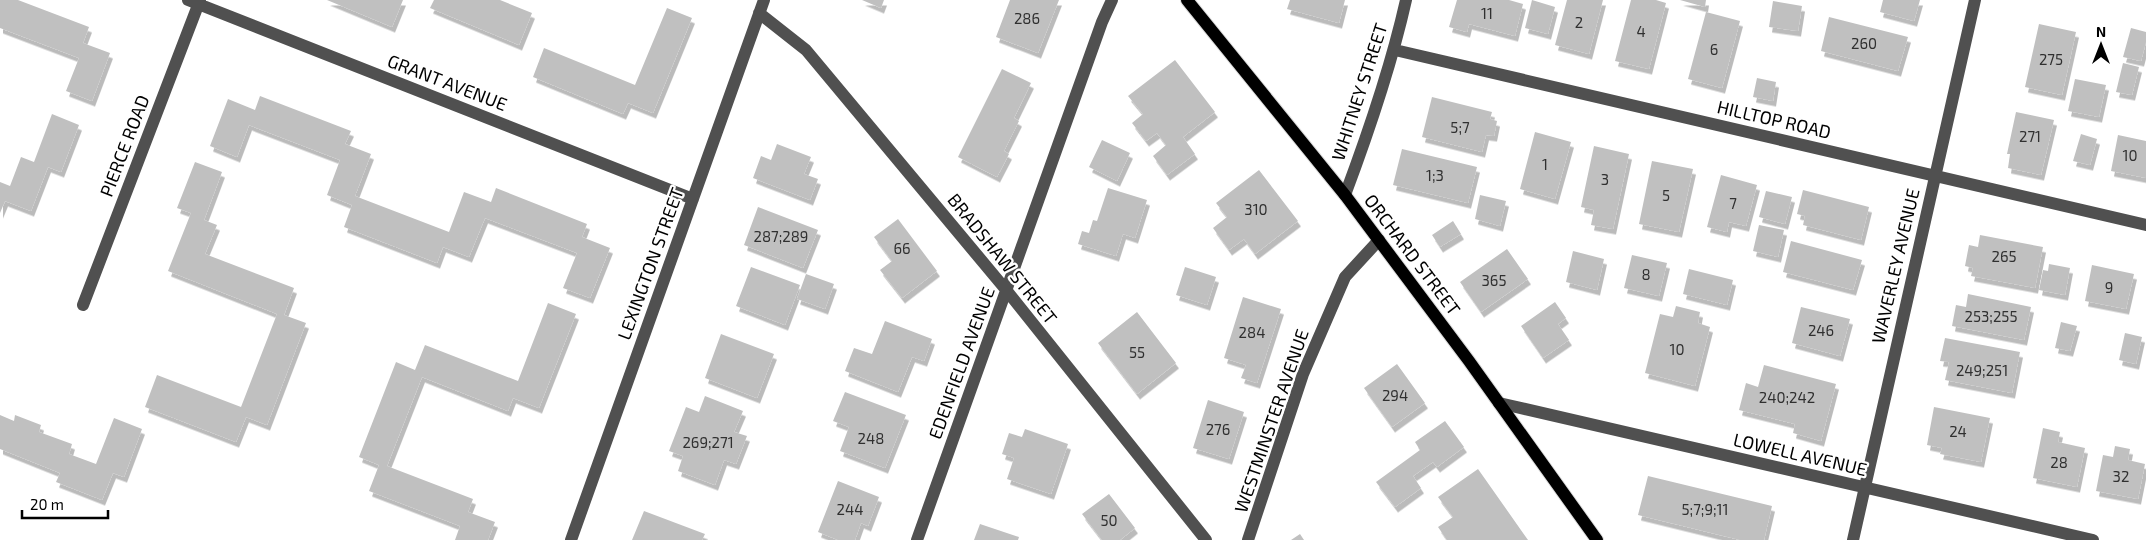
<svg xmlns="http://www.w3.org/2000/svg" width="2146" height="540" viewBox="0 0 2146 540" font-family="'Exo 2',sans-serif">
<defs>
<filter id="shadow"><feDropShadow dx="3" dy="5.5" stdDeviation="0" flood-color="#0004"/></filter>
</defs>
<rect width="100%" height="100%" fill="#fff"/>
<!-- building -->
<path fill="#c0c0c0" filter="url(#shadow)" d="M0,0H18L89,27L83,43L110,53L92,101L66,91L79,58L0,28Z
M327,0H403L392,27Z
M434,0H500L532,13L519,45L430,8Z
M862,0H884L881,8Z
M1010,0H1059L1038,53L996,37Z
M1290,0H1345L1339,23L1287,9Z
M1457,0H1509L1523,4L1515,36L1469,24L1467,32L1449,27Z
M1532,0L1555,7L1548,34L1525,28Z
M1567,0H1603L1589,54L1555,45Z
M1631,0H1656L1666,3L1649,69L1615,61Z
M1680,0H1706L1705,7Z
M1883,0H1920L1914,21L1880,12Z
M1773,1L1802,6L1798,31L1769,27Z
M667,8L692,18L653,113L628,103L623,114L533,77L544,48L635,85Z
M1706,12L1740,21L1722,88L1688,79Z
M1829,17L1908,37L1898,71L1821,51Z
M2039,24L2076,32L2062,95L2025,87Z
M2131,28L2146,32V42L2141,61L2123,57Z
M1175,60L1215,112L1183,137L1195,154L1167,175L1153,156L1166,145L1157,133L1146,141L1132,123L1143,114L1128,96Z
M2123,63L2139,67L2132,95L2116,92Z
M1002,69L1031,83L1014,118L1019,121L1004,151L1009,154L997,177L958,157Z
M1757,78L1776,82L1773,101L1753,97Z
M2075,79L2106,85L2099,117L2068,111Z
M260,96L351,131L345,144L371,154L355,196L449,232L464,192L491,202L496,188L587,224L582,237L610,248L590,298L563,288L577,253L485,218L469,257L443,247L437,263L344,227L352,205L327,195L340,160L249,125L237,157L210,146L228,99L255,110Z
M1432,97L1492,112L1490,119L1497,121L1494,136L1486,135L1482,152L1422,137Z
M2016,112L2054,120L2041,175L2008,168L2010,154H2007Z
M52,114L79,125L61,172L48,167L31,211L5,201L0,213V182L10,186L21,157L34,162Z
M1535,132L1571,142L1555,199L1520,189Z
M2081,134L2097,139L2090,165L2073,161Z
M2118,135L2146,141V178L2111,171Z
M1102,140L1130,153L1117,181L1089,167Z
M777,144L811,157L804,174L818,179L810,200L753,178L761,156L771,160Z
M1594,146L1629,154L1613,229L1591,225L1594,210L1581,207Z
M1402,149L1477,167L1468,203L1393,185Z
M1652,161L1693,169L1679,232L1639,224Z
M195,162L222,172L204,220L217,225L205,254L294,288L284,315L306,323L267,425L246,417L236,442L145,407L157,375L241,407L277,314L168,271L191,213L177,208Z
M1259,170L1298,221L1255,254L1244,239L1229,250L1213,228L1227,217L1216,203Z
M1721,175L1757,185L1746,226L1729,222L1727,232L1707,227Z
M1108,188L1147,200L1135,238L1123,234L1116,256L1078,244L1082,231L1089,233L1093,220L1097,221Z
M1803,190L1869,207L1861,240L1803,225L1805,216L1797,214Z
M1766,191L1792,197L1785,224L1759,217Z
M1480,195L1506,201L1500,226L1475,219Z
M758,207L818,230L803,268L744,245Z
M898,219L937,271L902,298L880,270L892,261L874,237Z
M1453,221L1461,234L1440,247L1432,235Z
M1759,225L1784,230L1778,257L1753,251Z
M1980,235L2043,247L2035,288L1971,276L1973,268L1965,266L1969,245L1978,247Z
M1791,241L1862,260L1853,290L1783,272Z
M1507,249L1528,279L1481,312L1460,282Z
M1573,251L1604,259L1597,290L1566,282Z
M1632,255L1667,263L1659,296L1624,288Z
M2049,264L2070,268L2065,295L2039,290L2043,270L2048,271Z
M2092,265L2134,274L2126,309L2085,301Z
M751,267L800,285L785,325L736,306Z
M1185,267L1216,277L1207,305L1176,295Z
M1689,269L1733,280L1727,305L1683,294Z
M806,274L834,284L825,309L797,299Z
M1968,294L2031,307L2024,340L1952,326L1956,305L1966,307Z
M1243,297L1281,309L1257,383L1241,378L1246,365L1224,358Z
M1555,302L1566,318L1558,324L1569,340L1543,358L1521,326Z
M548,303L576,314L539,408L513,398L508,411L422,377L387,466L473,499L468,512L495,522L488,540H455L460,526L369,491L379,465L359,457L396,362L415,370L425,345L518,381Z
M1676,306L1700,312L1698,323L1710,327L1695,386L1645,373L1660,314L1673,317Z
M1801,307L1850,319L1840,356L1792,343Z
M1137,312L1176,363L1137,394L1098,343Z
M885,321L932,339L924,361L912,357L898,392L845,371L854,348L872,354Z
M2061,322L2077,326L2070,351L2055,348Z
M2125,333L2142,337L2136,364L2119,360Z
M721,334L774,354L757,398L705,378Z
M1945,338L2020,352L2012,393L1945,380L1949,362L1940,361Z
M1397,364L1425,403L1392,427L1364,388Z
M1764,365L1836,384L1821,441L1793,433L1795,424L1739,410L1746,383L1758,387Z
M845,392L906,415L885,468L840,451L849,427L833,421Z
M705,396L743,411L734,432L747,436L736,464L724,460L715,485L678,471L683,456L669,451L686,407L699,412Z
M1208,400L1244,412L1229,459L1193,448Z
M1934,407L1990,418L1981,462L1940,454L1942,448L1927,445Z
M0,415L14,421L15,415L41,425L39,432L72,444L69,454L96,464L114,418L142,429L124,477L113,473L102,500L56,482L60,473L0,449Z
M1445,421L1464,447L1437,467L1433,462L1413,476L1421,488L1395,507L1376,482L1420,450L1415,442Z
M2043,428L2060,432L2058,442L2085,448L2077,487L2033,478Z
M1025,429L1068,444L1051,494L1007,479L1014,458L1002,454L1009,433L1022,437Z
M2115,446L2130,449L2128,460L2145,464L2138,499L2096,491L2103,455L2113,457Z
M1478,469L1528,540H1447L1438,527L1453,517L1438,497Z
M1648,476L1772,506L1764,540H1740L1638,515Z
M838,481L879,497L868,526L861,523L855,540H838L818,532Z
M1109,494L1135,528L1120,540H1102L1082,514Z
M644,511L705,534L702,540H632Z
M980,524L1019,537L1018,540H974Z
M1300,534L1304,540H1291Z"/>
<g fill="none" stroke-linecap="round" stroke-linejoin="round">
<!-- major casing -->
<g stroke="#dbdbdb" stroke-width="14">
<path id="major" d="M1187,0L1345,195L1469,361L1597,540"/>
</g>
<!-- minor -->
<path stroke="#505050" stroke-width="12" d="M188,0L693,199
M759,13L806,50L1007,291L1206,540
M1395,50L2146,225
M1345,195C1369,131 1391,67 1406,0
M83,305L200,0
M1499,403L2093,540
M571,540L764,0
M917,540L1102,22L1112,0
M1248,540L1303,374L1345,277L1379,240
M1853,540L1975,0"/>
<!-- major -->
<use href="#major" stroke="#000" stroke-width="12"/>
</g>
<g text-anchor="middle" stroke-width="4.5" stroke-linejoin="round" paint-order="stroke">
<!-- number labels -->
<g font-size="15" fill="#303030">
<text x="1487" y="19">11</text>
<text x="1027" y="24">286</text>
<text x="1579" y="28">2</text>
<text x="1641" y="37">4</text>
<text x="1864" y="49">260</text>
<text x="1714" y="55">6</text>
<text x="2051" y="65">275</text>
<text x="1460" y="133">5;7</text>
<text x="2030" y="142">271</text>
<text x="2130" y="161">10</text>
<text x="1545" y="170">1</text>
<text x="1435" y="181">1;3</text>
<text x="1605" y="185">3</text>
<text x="1666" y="201">5</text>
<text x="1733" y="209">7</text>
<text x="1256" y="215">310</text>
<text x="781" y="242">287;289</text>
<text x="902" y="254">66</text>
<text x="2004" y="262">265</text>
<text x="1646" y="280">8</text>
<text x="1494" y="286">365</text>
<text x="2109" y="293">9</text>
<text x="1991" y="322">253;255</text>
<text x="1821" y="336">246</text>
<text x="1252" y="338">284</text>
<text x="1677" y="355">10</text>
<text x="1137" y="358">55</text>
<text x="1982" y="376">249;251</text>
<text x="1395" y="401">294</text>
<text x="1787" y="403">240;242</text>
<text x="1218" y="435">276</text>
<text x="1958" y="437">24</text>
<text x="871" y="444">248</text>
<text x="708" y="448">269;271</text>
<text x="2059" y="468">28</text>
<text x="2121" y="482">32</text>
<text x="850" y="515">244</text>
<text x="1705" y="515">5;7;9;11</text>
<text x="1109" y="526">50</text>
</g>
<!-- street labels -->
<g font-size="18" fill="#000" stroke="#fff">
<text transform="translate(447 83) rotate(21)" y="6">GRANT AVENUE</text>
<text transform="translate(1360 92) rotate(-72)" y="6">WHITNEY STREET</text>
<text transform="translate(1774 120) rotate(13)" y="6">HILLTOP ROAD</text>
<text transform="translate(125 146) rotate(-69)" y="6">PIERCE ROAD</text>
<text transform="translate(1412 255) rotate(53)" y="6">ORCHARD STREET</text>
<text transform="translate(1002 259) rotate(51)" y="6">BRADSHAW STREET</text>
<text transform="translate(651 264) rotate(-70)" y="6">LEXINGTON STREET</text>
<text transform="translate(1896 266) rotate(-77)" y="6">WAVERLEY AVENUE</text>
<text transform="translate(962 363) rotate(-70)" y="6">EDENFIELD AVENUE</text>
<text transform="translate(1272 421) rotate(-71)" y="6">WESTMINSTER AVENUE</text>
<text transform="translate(1800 455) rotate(13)" y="6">LOWELL AVENUE</text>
</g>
</g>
<!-- north arrow -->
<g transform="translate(2101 45)" stroke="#ffffff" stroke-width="4" paint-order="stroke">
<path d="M0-4L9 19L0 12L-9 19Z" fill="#000000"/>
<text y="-8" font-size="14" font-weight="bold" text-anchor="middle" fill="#000000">N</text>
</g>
<!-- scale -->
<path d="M22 510v8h86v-8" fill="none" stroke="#000000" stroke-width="2.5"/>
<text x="30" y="510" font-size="15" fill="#000000" stroke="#ffffff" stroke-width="4" paint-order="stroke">20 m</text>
</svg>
